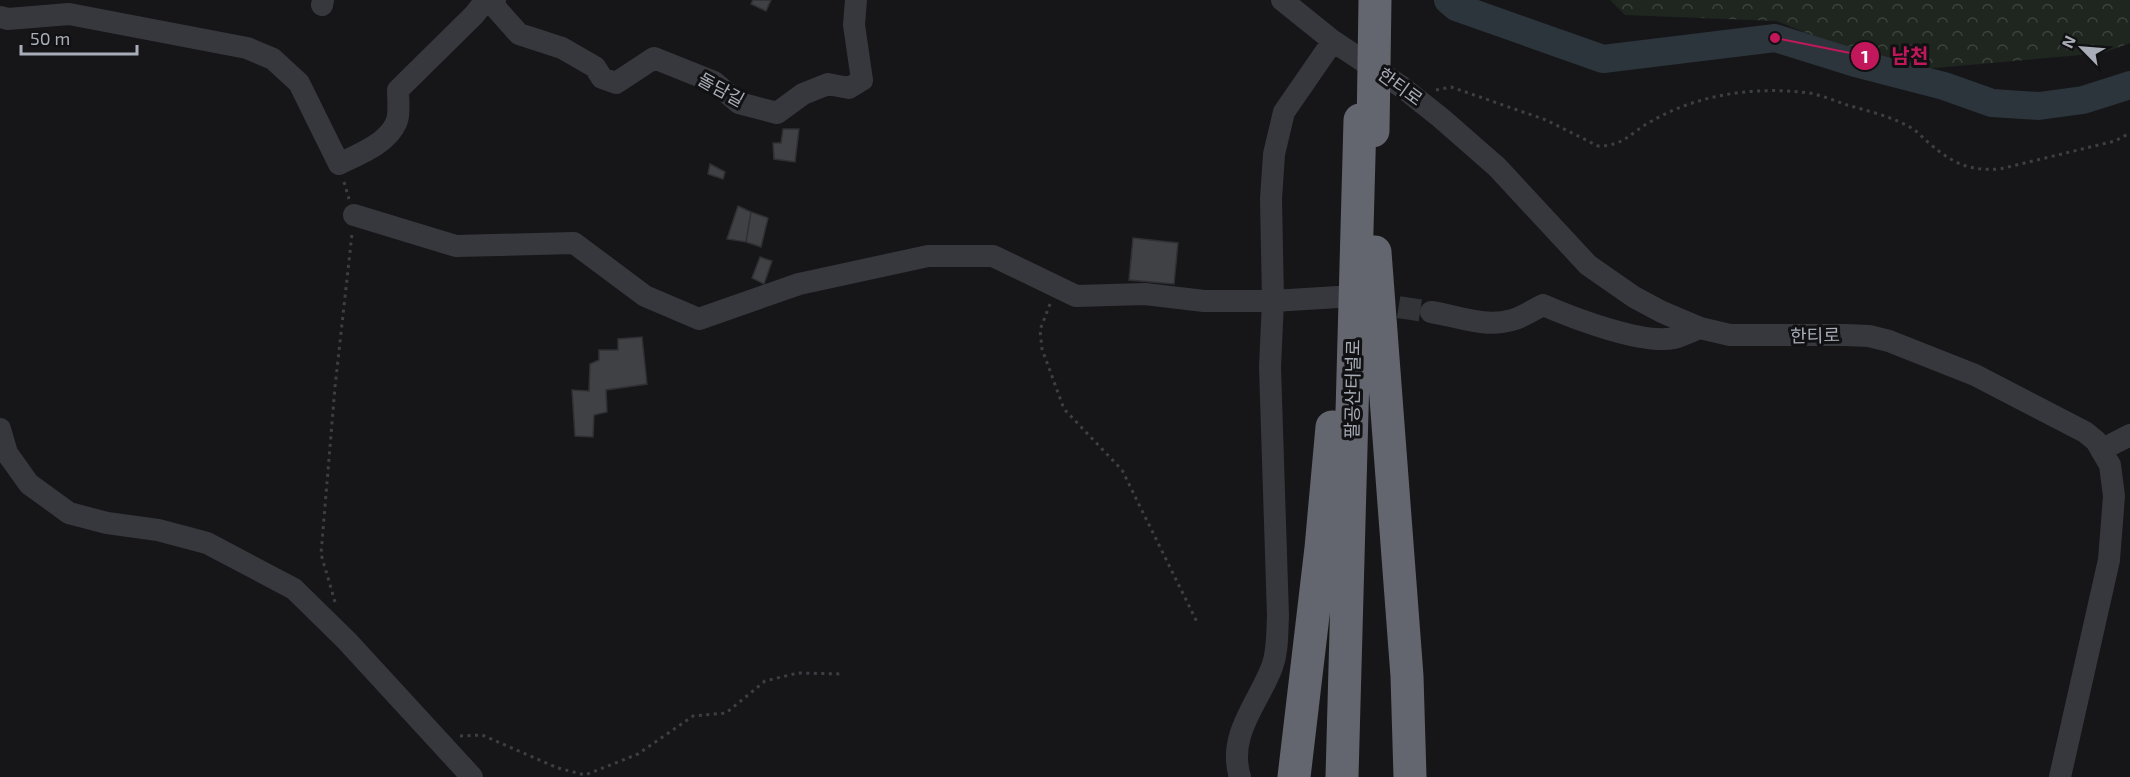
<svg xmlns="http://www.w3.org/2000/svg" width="2130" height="777" viewBox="0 0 2130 777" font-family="'Exo 2','Noto Sans KR',sans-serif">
<defs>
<pattern id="forest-crowns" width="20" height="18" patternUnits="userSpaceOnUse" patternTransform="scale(1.5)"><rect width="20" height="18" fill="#1e261f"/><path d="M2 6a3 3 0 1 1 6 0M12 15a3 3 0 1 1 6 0" fill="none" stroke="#3c433d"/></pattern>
</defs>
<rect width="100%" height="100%" fill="#161618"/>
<!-- forest -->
<path fill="url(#forest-crowns)" d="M1610,0H2130V43L2103,53L1902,71L1776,21L1625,15Z"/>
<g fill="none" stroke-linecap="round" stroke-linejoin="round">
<!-- river -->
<path stroke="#2c353c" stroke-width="28" d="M1448,0L1456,7L1603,59L1775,38L1855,63L1944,86L1992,103L2039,106L2083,100L2130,85"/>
</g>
<!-- building -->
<path fill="#404145" stroke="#303034" stroke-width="1.5" d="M753,0H771L766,11L751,4Z
M783,129H799L795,162L774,159L773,143H781Z
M710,164L725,172L723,179L708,174Z
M738,206L751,212L746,242L727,239Z
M751,212L768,218L761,247L746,242Z
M1133,238L1178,243L1174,284L1129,280Z
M760,257L772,261L764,284L752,278Z
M642,337L647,384L606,390L607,412L594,415L593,437L575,436L572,390L589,391L590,364L599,360V350H618V339Z"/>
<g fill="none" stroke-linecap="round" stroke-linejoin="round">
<!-- minor-tunnel -->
<path stroke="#333438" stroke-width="22" stroke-dasharray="22 11" stroke-linecap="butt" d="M1366,302L1431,312"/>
<!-- path -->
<path stroke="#3d3f44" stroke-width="3" stroke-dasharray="3 4.5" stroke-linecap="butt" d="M1436,90L1451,87L1480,97L1546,120L1598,146C1624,146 1630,133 1650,122C1698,94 1755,86 1809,93C1821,95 1833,100 1844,104C1867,111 1892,116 1913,129C1919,133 1924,139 1930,144C1954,164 1969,171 2000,169L2115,141L2130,133
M344,182L349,199
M1050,304L1040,330L1042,349L1064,409L1122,470L1197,622
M335,602L321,554L335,387L352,234
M460,736L482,735L558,768L585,775L638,754L693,716L726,713L765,681L798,673L842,674"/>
<!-- minor -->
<path stroke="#37383d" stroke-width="22" d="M495,0L494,6L519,34L562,48L595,67L602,78L616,83L654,58L714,82L739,103L777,113L803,94L828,84L849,88L862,80L854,25L856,0
M1282,0L1333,41L1402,87L1441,118L1497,167L1588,265L1634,297L1662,312L1700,328L1730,335H1845L1869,336L1889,341L1975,375L2085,432L2096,441L2110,465L2114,496L2109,560L2060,777
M322,5L323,0
M0,17L8,19L69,14L247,48L273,59L299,83L339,164C357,155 387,144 396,123C400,115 398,100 398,90L474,15L486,0
M354,215L456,246L574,243L645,296L699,319L799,284L928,256H993L1076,296L1145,294L1204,301H1273L1338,297
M1431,312C1458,316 1485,328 1512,320C1523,317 1533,310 1543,305C1573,318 1643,345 1674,338C1683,335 1692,331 1700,328
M0,429L7,453L29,484L69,513L107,523L158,530L207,543L294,589L347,641L472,777
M2101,450L2130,435
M1240,777C1227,735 1258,704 1272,667C1278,651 1277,634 1278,616L1270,367L1273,301L1271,199L1274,154L1284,112L1333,41"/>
<!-- highway -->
<path stroke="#63666e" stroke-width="33" d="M1375,252L1407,676L1410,777
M1294,777L1321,548L1332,427
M1342,777L1360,120"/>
<!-- highway-bridge -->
<path stroke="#63666e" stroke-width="33" d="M1373,131L1375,0"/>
</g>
<g text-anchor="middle" stroke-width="6" stroke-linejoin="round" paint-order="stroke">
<!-- street labels -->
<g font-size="18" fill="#a8adb8" stroke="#111113">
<text transform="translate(1400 87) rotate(36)" y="6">한티로</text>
<text transform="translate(721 90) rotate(29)" y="6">돌담길</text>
<text transform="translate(1815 336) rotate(-1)" y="6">한티로</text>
<text transform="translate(1353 389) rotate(-89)" y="6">팔공산터널로</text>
</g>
</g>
<!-- callouts -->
<path fill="none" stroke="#c2185b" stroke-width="2" d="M1775 38L1865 56"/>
<g fill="#c2185b" stroke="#111113" stroke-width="2">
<circle cx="1775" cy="38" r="6"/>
<circle cx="1865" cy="56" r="15"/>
</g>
<g font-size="18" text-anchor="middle" font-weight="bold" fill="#fff">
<text x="1865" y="63">1</text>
</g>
<g font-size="20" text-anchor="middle" font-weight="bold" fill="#c2185b" stroke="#111113" stroke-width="6" stroke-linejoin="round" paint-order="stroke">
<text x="1910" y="63">남천</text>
</g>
<!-- north arrow -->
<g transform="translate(2082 48) rotate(295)" stroke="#111113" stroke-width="4.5" paint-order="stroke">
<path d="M0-4.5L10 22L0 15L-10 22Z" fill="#a8adb8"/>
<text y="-9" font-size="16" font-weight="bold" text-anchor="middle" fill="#a8adb8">N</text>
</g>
<!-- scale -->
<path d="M21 45v9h116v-9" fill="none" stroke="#a8adb8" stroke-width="3"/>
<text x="30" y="45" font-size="18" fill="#a8adb8" stroke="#111113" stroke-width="4.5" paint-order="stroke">50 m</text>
</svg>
